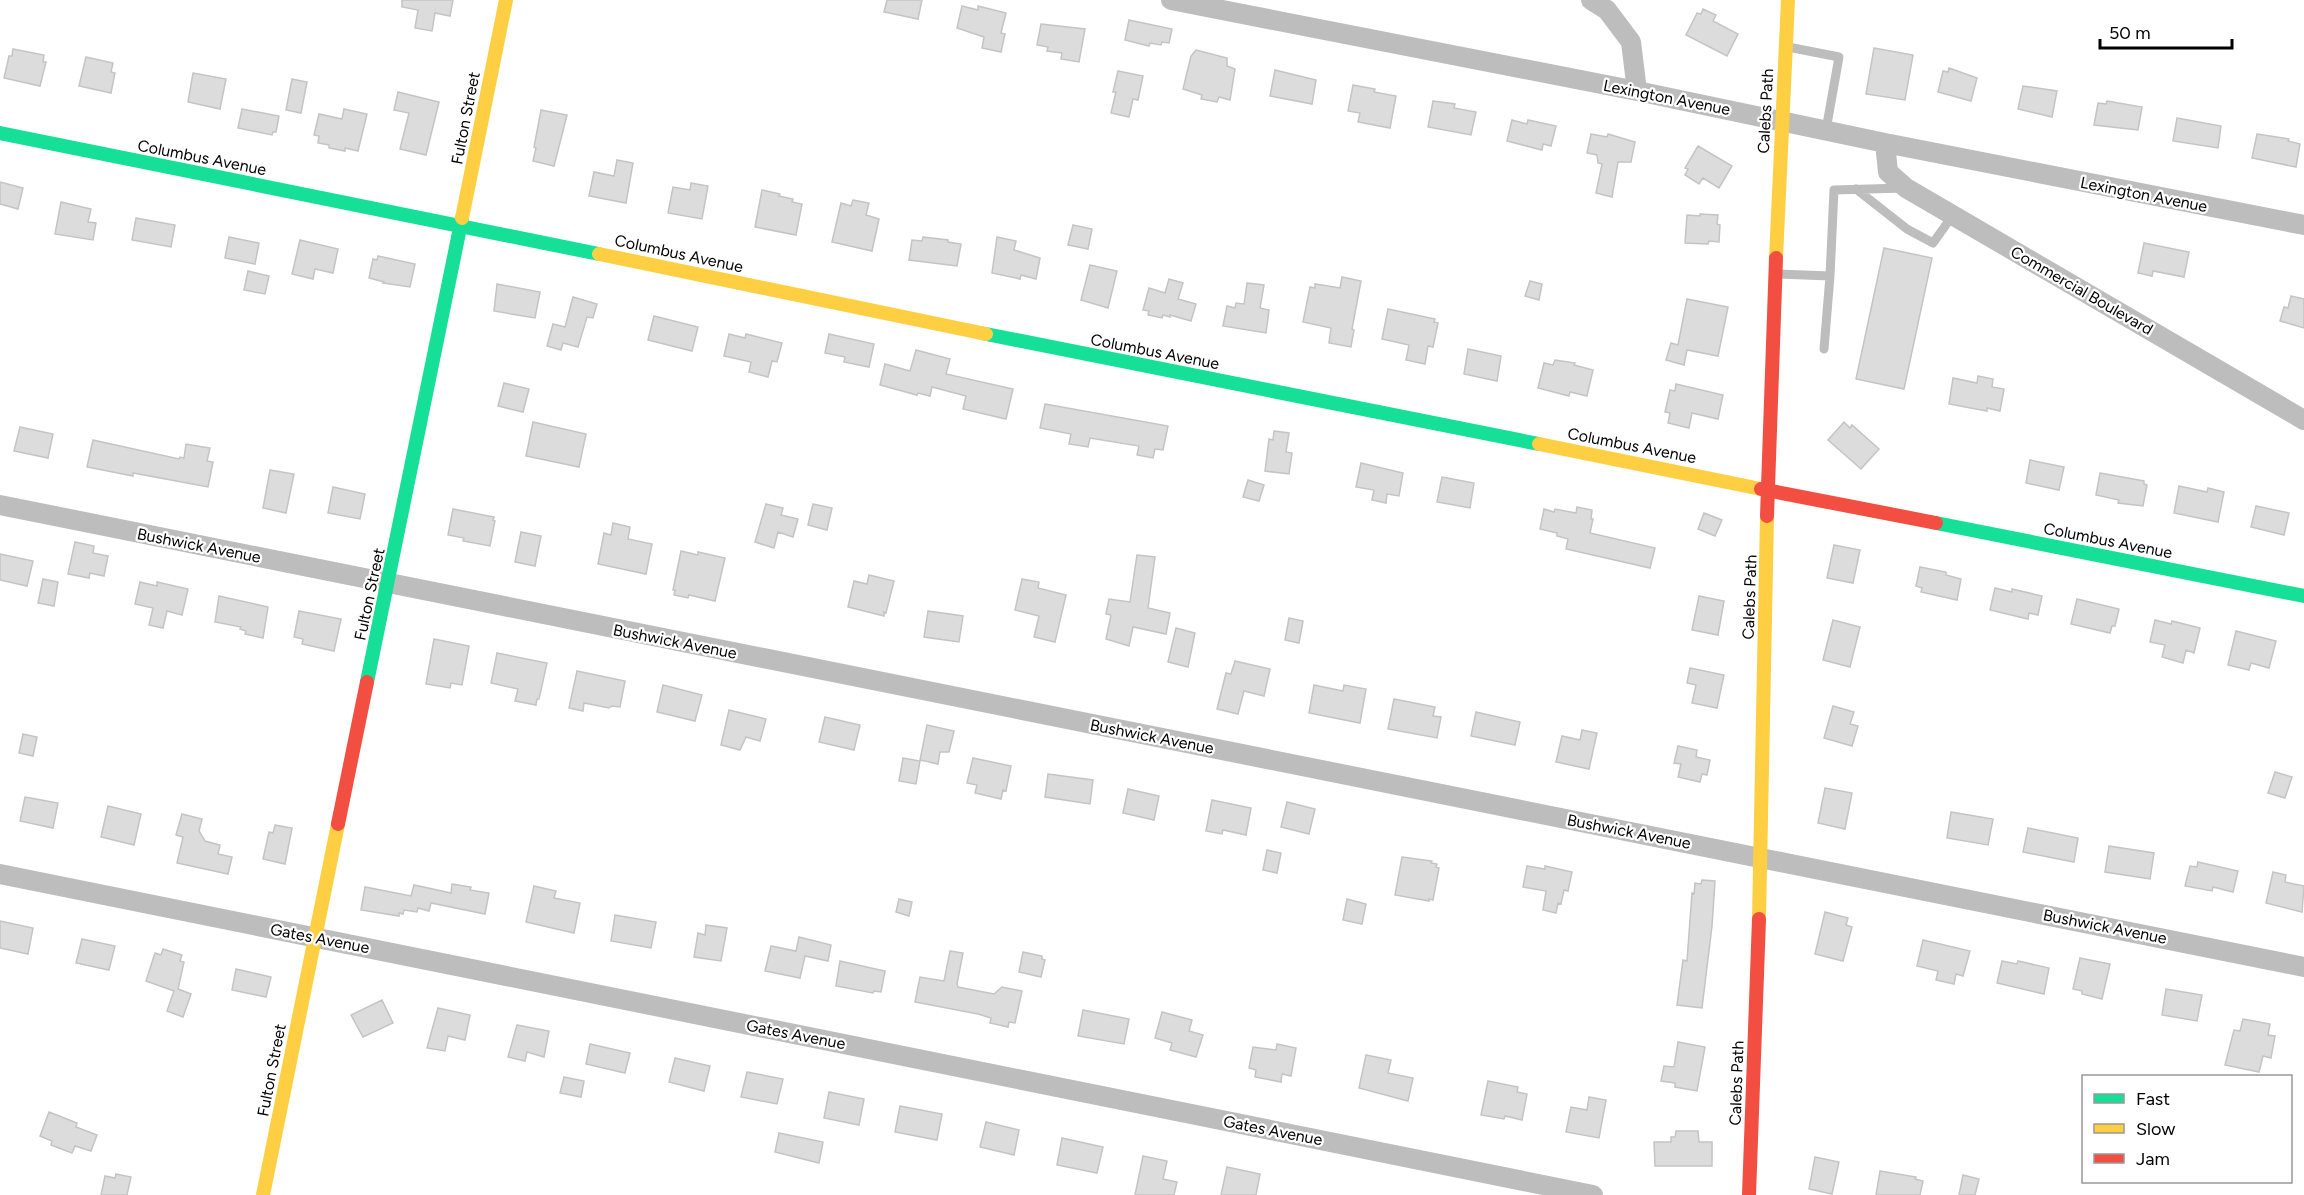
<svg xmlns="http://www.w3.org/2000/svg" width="2304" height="1195" viewBox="0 0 2304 1195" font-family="Figtree,sans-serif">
<rect width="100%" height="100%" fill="#fff"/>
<!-- building -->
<path fill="#dcdcdc" stroke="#c4c4c4" stroke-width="1.5" d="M402,0H453L450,16L435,13L432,31L415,28L418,10L402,7Z
M887,0H922L918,19L884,12Z
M962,6L978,10V6L1006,13L1001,33L1005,34L1001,52L982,48L984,37L957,28Z
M1703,9L1716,15L1713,21L1738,34L1727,56L1686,35L1697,13L1701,14Z
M1129,20L1172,29L1169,43L1162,42L1161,45L1150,43L1149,46L1125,40Z
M1041,24L1085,29L1079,62L1061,59L1062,53L1047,51L1048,47L1037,45Z
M1874,48L1913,55L1905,100L1866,94Z
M13,49L44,55L43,62H46L40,86L4,78L9,56H12Z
M1196,50L1227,58V66L1235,69L1230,100L1219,97L1217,102L1201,99L1202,95L1183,89L1191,56Z
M86,57L113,63L111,72L115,73L111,93L79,86Z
M1949,68L1977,78L1971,101L1938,92L1943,71L1948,72Z
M1275,70L1316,80L1312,104L1270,96Z
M1118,71L1143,76L1138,100L1133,99L1129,117L1111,113L1116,92H1113Z
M193,73L226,79L220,109L188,102Z
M292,79L307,82L301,113L286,110Z
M1353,85L1375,89L1374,92L1396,96L1390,128L1358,122L1360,113L1348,111Z
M2023,86L2057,91L2052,117L2018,109Z
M398,92L439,102L426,155L400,149L409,113L394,110Z
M1433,101L1455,104L1454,108L1476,112L1471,135L1428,127Z
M2107,101L2142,107L2138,130L2094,125L2098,103L2106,104Z
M242,109L279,116L276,132H273L272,135L238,128Z
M344,109L367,114L358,151L345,148V151L329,148V145L318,143L319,136L314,135L319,114L342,119Z
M541,110L567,115L554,166L533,161L536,148L534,147Z
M2177,118L2221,126L2218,148L2173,141Z
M1512,120L1527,124L1528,120L1556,126L1551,146L1543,144L1542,150L1507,141Z
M1591,134L1607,137L1608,134L1635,142L1631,162H1618L1612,197L1596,193L1602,164L1598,163L1597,155L1587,153Z
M2257,134L2289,139L2288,141L2300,144L2296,167L2252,158Z
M1698,146L1732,166L1719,188L1703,178L1699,184L1685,175L1688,169L1685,168Z
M617,160L633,163L626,203L589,196L594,172L614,176Z
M0,182L23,188L18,209L0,204Z
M691,183L708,186L702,219L668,213L673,187L690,190Z
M762,190L780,194L779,196L793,199L792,202L802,204L796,235L755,227Z
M853,200L869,203L866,215L879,219L872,251L832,242L841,203L851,206Z
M61,202L91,209L88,222L96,223L93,240L55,234Z
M1700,214L1718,215L1717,224L1720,225L1719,242L1709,241L1708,244L1685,243L1687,215L1700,216Z
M136,218L175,225L171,247L132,240Z
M1073,225L1092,229L1088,249L1068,245Z
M229,237L259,243L255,264L225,258Z
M923,237L948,240V242L961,244L957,266L909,260L912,240L922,241Z
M997,237L1016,241L1014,250L1040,258L1036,279L1021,275L1020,279L992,273Z
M300,240L338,249L333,273L315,269L313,279L292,274Z
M2144,243L2189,252L2184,277L2153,271L2152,276L2138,273Z
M1884,248L1932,258L1904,389L1856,379Z
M378,256L415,264L410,287L383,283L384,282L369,278L373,259L377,260Z
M1090,265L1117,271L1108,308L1081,300Z
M248,271L269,276L265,294L244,290Z
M1342,277L1361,281L1352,329L1354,330L1351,347L1329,343L1331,328L1303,322L1310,287L1315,288V284L1340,288Z
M1169,279L1183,283L1178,299L1196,304L1191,321L1170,315V317L1163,315L1162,318L1148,315L1149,311L1143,310L1149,288L1165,293Z
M1530,281L1542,284L1539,300L1525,296Z
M1247,283L1264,285L1260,308L1269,310L1266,333L1223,326L1227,306L1235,308L1236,303L1244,304Z
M497,284L540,292L535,318L494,311Z
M2291,296L2304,299V328L2280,321L2284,307L2288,308Z
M573,297L597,304L593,318L587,317L578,347L563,343L561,350L547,346L553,324L565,327Z
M1687,299L1728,307L1718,356L1687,350L1684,365L1666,360L1671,343L1678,345Z
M1388,309L1435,319L1434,322L1438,323L1433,347L1428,346L1425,364L1406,360L1409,345L1382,339Z
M654,316L698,327L692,351L648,340Z
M729,334L745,338L746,334L782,343L777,362L772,361L768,377L749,372L751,362L724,356Z
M829,334L874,344L869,367L844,362L845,357L825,353Z
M1468,349L1501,356L1497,381L1464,374Z
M916,350L950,359L946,374L1013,389L1006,419L963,409L966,396L932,387L930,396L918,393L917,395L880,385L885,364L910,371Z
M1555,360L1575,363L1574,365L1593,370L1587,396L1570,392L1569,396L1538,388L1544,363L1553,365Z
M1978,376L1993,379L1992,387L2004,389L2000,411L1987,408V411L1949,404L1953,378L1977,383Z
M504,383L529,389L523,412L498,406Z
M1676,384L1723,395L1718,419L1692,413L1689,428L1668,423L1670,413L1665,412L1670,390L1675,391Z
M1045,404L1168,426L1163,450L1155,449L1153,458L1137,455L1139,446L1090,438L1088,447L1069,444L1071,434L1040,428Z
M533,422L586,434L579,467L526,456Z
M1844,422L1850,428L1852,425L1879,449L1861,469L1828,440Z
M20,427L53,434L48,458L14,451Z
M1274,431L1289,433L1286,452L1292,453L1289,474L1265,471L1269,439L1273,440Z
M93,440L179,459L180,457L184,458L186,444L210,448L207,461L213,462L208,487L133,473V476L87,467Z
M2030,460L2064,467L2059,490L2026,483Z
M1361,463L1403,473L1399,496L1387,494L1386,503L1372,500L1374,490L1356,487Z
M270,470L294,474L286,513L263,508Z
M2100,473L2144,481V484L2147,485L2143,506L2118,503L2119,500L2096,495Z
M1442,477L1474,483L1470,508L1437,502Z
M1248,480L1264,485L1259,501L1243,497Z
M2179,486L2207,492L2208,488L2224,492L2218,522L2174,513Z
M333,487L365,494L360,519L328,513Z
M766,504L783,508L781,515L798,519L793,537L778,532L774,548L755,542Z
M813,504L832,508L827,530L808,525Z
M2256,506L2289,513L2284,535L2251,527Z
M1577,507L1592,510L1591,519H1593L1590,533L1655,548L1650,568L1566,549L1568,539L1557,536V533L1540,529L1544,509L1554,512L1555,509L1576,513Z
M453,509L494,517L493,520L495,521L490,546L463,541L464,538L448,535Z
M1704,513L1722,520L1715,536L1698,529Z
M613,523L630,527L628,539L652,544L646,574L598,564L604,533L611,535Z
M521,532L541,536L535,566L515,562Z
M75,542L94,546L93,553L108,556L104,576L90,573L89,578L68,574Z
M1834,545L1860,550L1853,583L1827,578Z
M681,551L698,555V552L725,558L715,601L689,595L688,598L674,595L675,590H673Z
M0,554L33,561L27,586L0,580Z
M1137,555L1155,557L1148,608L1170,613L1166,634L1133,627L1129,646L1106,639L1111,615L1106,614L1109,599L1130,602Z
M1920,567L1946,572V575L1961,579L1957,600L1921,592L1922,588L1916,586Z
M869,575L894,581L886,613L884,612V616L848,607L854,581L867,584Z
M43,579L58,582L54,606L38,603Z
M1022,579L1039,582L1038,588L1066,595L1055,642L1034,637L1039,616L1015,610Z
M140,582L157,586V582L188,589L182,615L167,611L163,628L149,625L153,608L135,604Z
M1995,588L2012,592V589L2042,596L2038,615L2029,613L2028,619L1990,610Z
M219,596L268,607L263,638L245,634L246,631L240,629L241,627L215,622Z
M1699,596L1724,601L1718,635L1692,630Z
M2077,599L2119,609L2115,626H2112L2110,633L2071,624Z
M299,611L341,619L334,651L302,644L303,639L294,637Z
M928,611L963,616L959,642L924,637Z
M1289,618L1303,621L1299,643L1285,640Z
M1833,620L1860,627L1850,667L1823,660Z
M2155,620L2171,624L2172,621L2200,628L2194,653L2186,650L2183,663L2162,657L2165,645L2150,642Z
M1176,628L1195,633L1188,667L1168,662Z
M2236,631L2276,641L2269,668L2251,663L2249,670L2228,665Z
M434,639L469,646L462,685L451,683L450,688L426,684Z
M497,653L547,663L539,699H537L536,705L515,701L518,689L491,683Z
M1235,661L1270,669L1264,696L1244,691L1238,714L1217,709L1226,673L1231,674Z
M1690,668L1724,675L1717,708L1692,703L1696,685L1687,683Z
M577,671L625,681L620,707L612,706L609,708L584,703L583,711L569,708Z
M663,685L702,695L695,721L657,712Z
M1314,685L1343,691L1344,685L1366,689L1360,723L1309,713Z
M1394,699L1435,707L1433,716L1441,717L1437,738L1388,729Z
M1833,706L1854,712L1850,724L1858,726L1852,746L1824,738Z
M729,710L766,719L760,741L746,737L740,750L721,745Z
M1476,712L1520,722L1515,745L1471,736Z
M825,717L860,725L854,750L819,742Z
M927,725L954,731L949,752H940L938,764L920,760Z
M1582,730L1597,733L1589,769L1556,762L1562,736L1580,740Z
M23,734L37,737L33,756L19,753Z
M1678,746L1697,750L1696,757L1710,760L1707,775L1702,774L1700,782L1678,777L1681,764L1674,763Z
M903,758L920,761L916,784L899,781Z
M973,758L1011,766L1006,791L1003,790L1001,799L975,793L977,785L967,783Z
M2275,772L2292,777L2285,798L2268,793Z
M1048,774L1093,780L1090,804L1045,797Z
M1825,788L1852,793L1845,829L1818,823Z
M1128,789L1159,796L1154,820L1123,813Z
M25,797L58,803L53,828L20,821Z
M1212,800L1251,808L1246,835L1223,830L1222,834L1206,831Z
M1287,802L1315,809L1309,834L1281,827Z
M108,806L141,814L134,845L101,837Z
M1951,812L1993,819L1988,845L1947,838Z
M182,814L202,819L199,831L205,841L220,845L218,854L232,857L228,874L177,863L183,837L176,835Z
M275,825L292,828L285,864L263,859L269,832L273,833Z
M2028,828L2078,838L2074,862L2023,852Z
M2109,846L2154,853L2150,879L2105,872Z
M1267,850L1281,853L1277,873L1263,870Z
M1402,857L1432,861L1431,863L1437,864L1436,867L1439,868L1433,900L1429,899V901L1395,895Z
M2198,862L2238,871L2233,892L2213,887L2212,891L2185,886L2190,866L2197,867Z
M1527,866L1545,869V866L1572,872L1568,891L1564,890L1561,904L1558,903L1556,913L1543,910L1546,891L1523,887Z
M2273,872L2286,875L2285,882L2304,886L2302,912L2266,903Z
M1702,880L1715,881L1712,926L1702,1008L1677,1005L1683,960L1687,961L1692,893L1694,894L1695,883L1701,884Z
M452,884L471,887L470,890L489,893L485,914L431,903L429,911L418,908L417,912L404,910L403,914L399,913V916L361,910L365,887L411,896L414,885L451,893Z
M534,886L556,891L554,898L580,903L574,933L526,922Z
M899,899L912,902L909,916L896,912Z
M1347,899L1366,904L1362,924L1343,920Z
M1825,912L1848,918L1846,925L1852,927L1843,961L1815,954Z
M615,915L656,922L651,948L611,941Z
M0,921L33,928L28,954L0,948Z
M706,925L727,928L721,961L694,957L698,933L705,935Z
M799,937L831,945L828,961L805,956L800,978L765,971L771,946L796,951Z
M82,939L115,946L109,970L76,963Z
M1923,940L1970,951L1963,976L1956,974L1954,984L1936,980L1938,971L1917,966Z
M163,949L182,955L180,961L184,962L178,989L191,994L183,1017L167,1011L174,991L146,981L155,953L161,955Z
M950,951L963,953L957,984L958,987L994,994L1002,987L1022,991L1015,1023L1009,1022L1008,1027L990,1023L991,1018L978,1014L915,1002L920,977L944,981Z
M1023,952L1042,956V959L1045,960L1041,977L1019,972Z
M2080,958L2110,964L2102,999L2082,994V991L2073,989Z
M840,961L885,971L881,992L874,991L873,993L836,986Z
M2002,961L2017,964L2018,961L2049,968L2044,994L1997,983Z
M236,969L271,977L266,997L232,990Z
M2166,989L2202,995L2197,1021L2162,1015Z
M382,1000L393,1023L363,1037L351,1015Z
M438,1008L470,1015L465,1040L448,1036L445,1051L427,1048Z
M1083,1010L1129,1019L1124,1044L1078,1036Z
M1162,1012L1192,1020L1189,1031L1203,1035L1196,1057L1170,1050L1172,1043L1155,1038Z
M2243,1019L2270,1024L2268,1035L2275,1036L2271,1058L2263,1056L2259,1072L2225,1065L2234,1030L2240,1031Z
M517,1025L549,1031L544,1057L527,1052L525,1061L508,1057Z
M1678,1042L1705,1047L1697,1091L1675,1087V1083L1661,1081L1664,1066L1674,1067Z
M590,1044L630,1053L625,1073L586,1064Z
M1277,1044L1296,1048L1291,1076L1282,1074L1281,1082L1255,1077L1256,1070L1249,1068L1253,1047L1276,1050Z
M1366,1055L1391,1060L1388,1073L1413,1078L1408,1101L1359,1088Z
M675,1058L710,1066L704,1091L669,1082Z
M747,1072L783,1079L777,1104L741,1097Z
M564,1077L584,1081L581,1097L560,1093Z
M1488,1081L1518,1087L1517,1092L1527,1094L1522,1120L1505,1116L1504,1119L1481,1115Z
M829,1092L864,1099L859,1125L824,1118Z
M1589,1097L1606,1100L1599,1138L1566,1132L1571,1107L1587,1110Z
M900,1106L942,1114L937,1140L895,1132Z
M49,1112L77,1123L76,1127L97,1135L91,1151L75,1146L72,1153L51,1145L52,1141L40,1136Z
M986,1122L1019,1130L1014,1155L980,1147Z
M1676,1131H1698L1699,1142H1712V1166H1655L1654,1142H1671V1137H1675Z
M779,1133L823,1142L819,1163L775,1152Z
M1062,1138L1103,1147L1097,1173L1057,1165Z
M1143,1156L1167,1161L1163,1179L1177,1182L1174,1195H1135Z
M1815,1157L1839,1162L1832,1194L1809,1189Z
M1227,1167L1260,1174L1256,1195H1221Z
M1880,1171L1916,1177L1915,1179L1923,1181L1920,1195H1876Z
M116,1174L131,1177L127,1195H101L105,1176L115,1178Z
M1963,1175L1979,1179L1975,1195H1959Z"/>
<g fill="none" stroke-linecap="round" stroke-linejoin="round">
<!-- lane -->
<path stroke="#bdbdbd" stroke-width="9" d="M1788,47L1839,57L1826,130
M1856,189L1907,229L1933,243L1953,215
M1778,274L1830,276L1834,190L1904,188
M1824,349L1830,276"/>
<!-- street -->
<path stroke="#bdbdbd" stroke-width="20" d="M1171,0L1637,91L1885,143L2304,225
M1591,0L1607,10L1631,42L1637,91
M1885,143L1888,172L1906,188L2304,420
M0,505L2304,967
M0,874L1593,1195"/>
<!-- fast -->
<path stroke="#16e098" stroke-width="14" d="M0,133L599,254
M986,334L1539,444
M1936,523L2304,596
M367,682L462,218"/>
<!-- slow -->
<path stroke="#ffcf43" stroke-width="14" d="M462,218L506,0
M599,254L986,334
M1776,258L1788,0
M1539,444L1761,489
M1759,919L1767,516
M263,1195L338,824"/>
<!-- jam -->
<path stroke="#f24e42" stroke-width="14" d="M1761,489L1936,523
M1767,516L1776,258
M338,824L367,682
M1749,1195L1759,919"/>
</g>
<g text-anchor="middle" stroke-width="4.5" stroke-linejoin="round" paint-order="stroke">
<!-- street labels -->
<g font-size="16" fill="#000" stroke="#fff">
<text transform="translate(1667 97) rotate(11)" y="6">Lexington Avenue</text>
<text transform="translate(1765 111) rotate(-87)" y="6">Calebs Path</text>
<text transform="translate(465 118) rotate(-79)" y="6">Fulton Street</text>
<text transform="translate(202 157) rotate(11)" y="6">Columbus Avenue</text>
<text transform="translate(2144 194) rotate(11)" y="6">Lexington Avenue</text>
<text transform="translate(679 253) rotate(12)" y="6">Columbus Avenue</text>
<text transform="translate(2082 290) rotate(30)" y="6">Commercial Boulevard</text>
<text transform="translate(1155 351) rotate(11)" y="6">Columbus Avenue</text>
<text transform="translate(1632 445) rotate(11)" y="6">Columbus Avenue</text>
<text transform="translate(2108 540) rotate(11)" y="6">Columbus Avenue</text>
<text transform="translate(199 545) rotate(11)" y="6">Bushwick Avenue</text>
<text transform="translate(369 594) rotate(-78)" y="6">Fulton Street</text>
<text transform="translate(1749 597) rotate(-88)" y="6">Calebs Path</text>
<text transform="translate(675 641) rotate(11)" y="6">Bushwick Avenue</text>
<text transform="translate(1152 736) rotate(11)" y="6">Bushwick Avenue</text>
<text transform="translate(1629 831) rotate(11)" y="6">Bushwick Avenue</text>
<text transform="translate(2105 926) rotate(11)" y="6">Bushwick Avenue</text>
<text transform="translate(320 938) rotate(11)" y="6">Gates Avenue</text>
<text transform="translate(796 1034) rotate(11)" y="6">Gates Avenue</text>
<text transform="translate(271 1070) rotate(-79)" y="6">Fulton Street</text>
<text transform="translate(1736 1083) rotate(-88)" y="6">Calebs Path</text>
<text transform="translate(1273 1130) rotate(11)" y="6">Gates Avenue</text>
</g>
</g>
<!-- legend -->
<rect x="2082" y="1075" width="210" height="108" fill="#ffffff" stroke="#999999" stroke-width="1.5"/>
<rect x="2094" y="1094" width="30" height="9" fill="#16e098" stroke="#999999" stroke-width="1.5"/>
<text x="2136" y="1105" font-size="18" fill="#000000">Fast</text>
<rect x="2094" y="1124" width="30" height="9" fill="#ffcf43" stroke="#999999" stroke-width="1.5"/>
<text x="2136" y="1135" font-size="18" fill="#000000">Slow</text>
<rect x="2094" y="1154" width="30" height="9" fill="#f24e42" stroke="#999999" stroke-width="1.5"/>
<text x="2136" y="1165" font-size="18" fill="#000000">Jam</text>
<!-- scale -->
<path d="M2100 39v9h132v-9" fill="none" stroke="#000000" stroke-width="3"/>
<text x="2109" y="39" font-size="18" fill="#000000" stroke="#ffffff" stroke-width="4.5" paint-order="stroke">50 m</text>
</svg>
